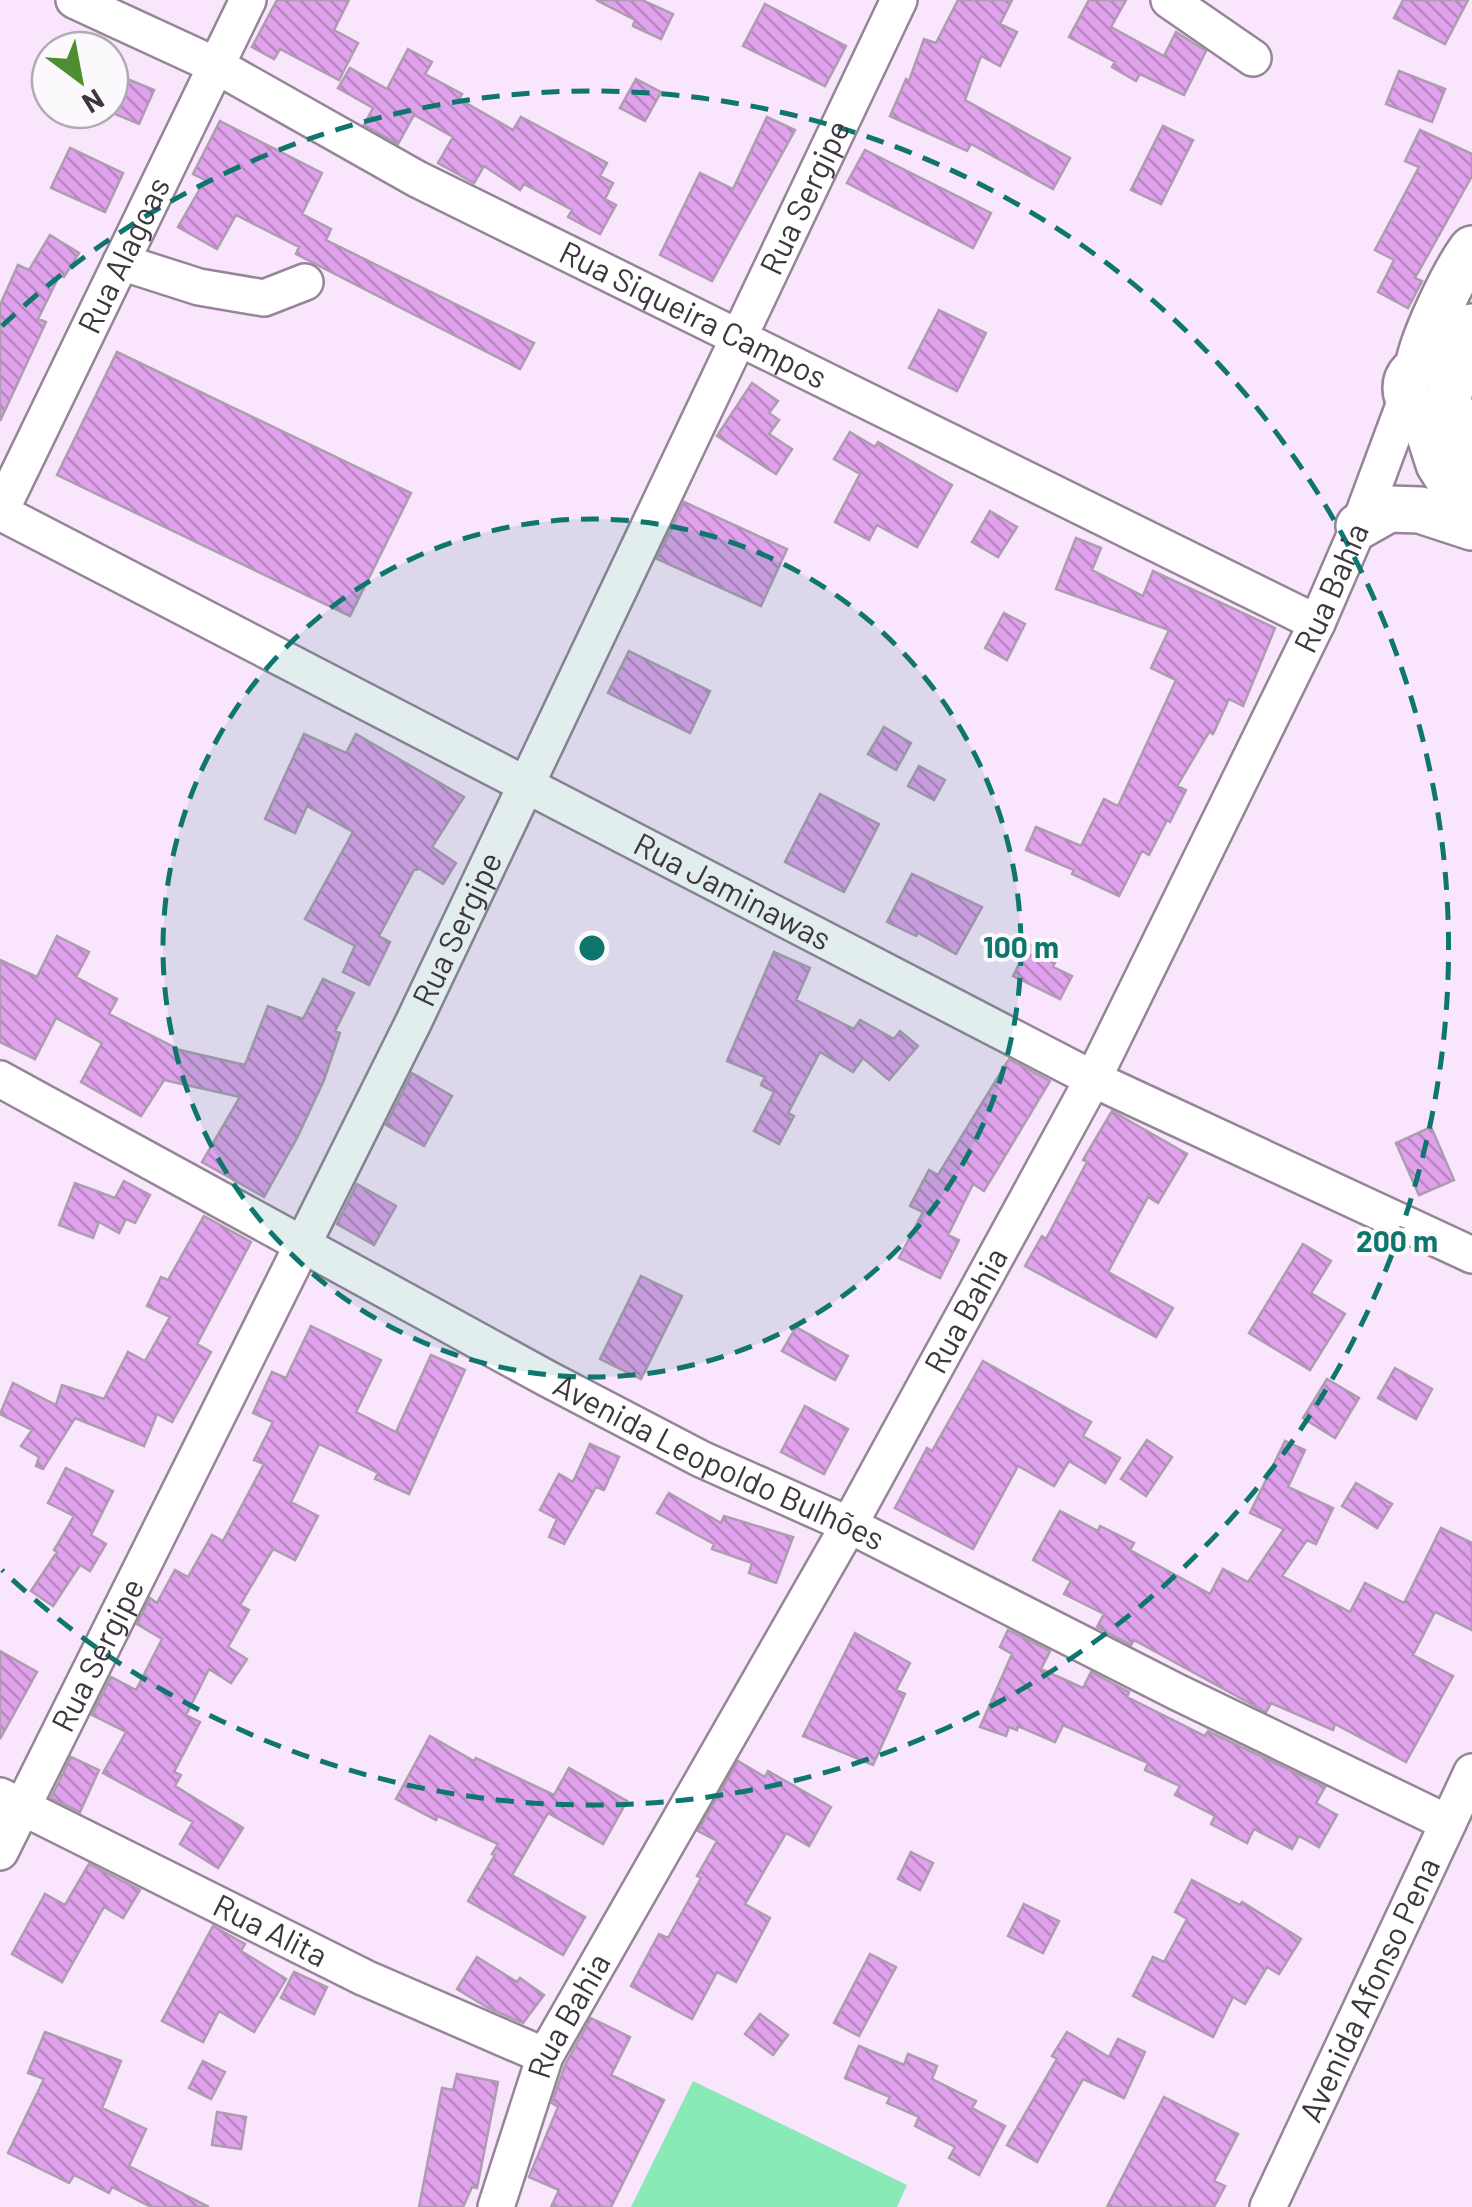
<svg xmlns="http://www.w3.org/2000/svg" width="1472" height="2207" viewBox="0 0 1472 2207" font-family="Barlow,sans-serif">
<defs>
<pattern id="building-back-hatch" width="6" height="6" patternUnits="userSpaceOnUse" patternTransform="scale(2.5)"><rect width="6" height="6" fill="#e1a2ed"/><path d="M-1 5l2 2M0 0l6 6M5-1l2 2" fill="none" stroke="#b885c1"/></pattern>
</defs>
<rect width="100%" height="100%" fill="#f9e5fc"/>
<!-- green -->
<path fill="#89e9b7" d="M693,2081L907,2185L897,2207H631Z"/>
<!-- building -->
<path fill="url(#building-back-hatch)" stroke="#ae9cb1" stroke-width="2.5" d="M277,0H349L334,30L358,43L339,80L280,49L274,59L252,47Z
M596,0H642L673,14L661,39L633,26L635,20Z
M958,0H1012L1000,24L1017,32L1000,66L981,56L965,100L1070,158L1053,189L971,144L967,151L890,116L906,79L909,81L924,39L936,43Z
M1089,0H1126L1111,27L1164,56L1176,32L1206,51L1184,95L1140,74L1136,81L1112,67L1115,62L1069,37Z
M1403,0H1468L1445,44L1394,18Z
M765,4L846,46L825,86L743,46Z
M408,49L432,62L425,74L462,94L459,99L513,130L521,117L607,163L600,176L613,183L605,199L616,205L600,234L568,217L572,210L524,184L520,190L484,166L474,183L438,163L453,137L414,115L398,144L364,125L373,108L338,88L350,68L387,89Z
M1399,71L1445,89L1432,122L1386,104Z
M110,72L154,90L139,124L110,112Z
M636,79L661,92L645,121L620,108Z
M767,117L795,130L712,281L660,255L700,173L733,189Z
M220,121L322,173L302,214L331,229L326,240L534,343L520,369L296,254L299,247L236,215L217,249L178,227L205,180L193,174Z
M1163,126L1193,140L1161,204L1131,190Z
M1420,130L1472,154V176L1415,278L1422,281L1408,308L1378,292L1394,260L1375,250L1419,167L1405,161Z
M70,148L123,173L105,212L51,188Z
M865,150L991,213L973,248L847,183Z
M50,235L79,253L64,277L60,274L38,319L46,322L0,421V305L18,265L29,270Z
M939,310L986,333L957,391L909,368Z
M117,352L411,493L350,616L57,475Z
M752,383L778,401L769,413L779,420L769,434L792,449L776,474L717,436Z
M850,432L875,447L878,442L952,485L917,547L877,525L869,540L835,522L860,474L834,459Z
M684,502L787,549L761,606L657,559Z
M990,511L1017,527L998,557L972,542Z
M1076,538L1101,548L1092,570L1143,596L1153,571L1275,628L1243,706L1229,699L1213,734L1209,732L1177,786L1186,790L1170,822L1167,820L1149,855L1142,851L1119,896L1072,874L1074,870L1026,850L1036,827L1081,846L1104,799L1118,806L1176,680L1151,668L1169,630L1056,589Z
M1004,613L1025,624L1007,660L985,648Z
M629,651L710,691L690,733L608,693Z
M884,727L911,743L896,770L868,754Z
M304,734L346,753L356,734L464,797L432,847L456,863L443,884L420,869L414,870L379,936L390,942L369,985L343,972L355,946L305,919L353,832L307,806L295,833L265,819Z
M919,766L945,780L934,800L908,786Z
M820,794L879,824L844,892L785,862Z
M912,874L982,907L956,954L918,933L916,936L887,922Z
M57,936L89,952L76,977L117,999L109,1014L180,1050L245,1065L268,1006L303,1019L323,979L354,993L335,1031L340,1033L324,1080L297,1138L264,1197L202,1162L240,1097L164,1080L141,1116L81,1082L102,1043L56,1018L35,1059L0,1042V960L37,977Z
M1029,944L1057,958L1053,967L1072,976L1060,999L1013,976Z
M774,952L810,968L796,1000L854,1029L860,1020L894,1039L900,1031L918,1046L889,1080L863,1058L853,1072L820,1052L788,1113L794,1116L779,1144L754,1131L774,1092L761,1085L765,1077L727,1061Z
M1009,1059L1050,1081L984,1191L973,1184L948,1235L959,1240L940,1278L899,1258L923,1212L910,1206L929,1170L938,1175Z
M412,1073L452,1096L424,1146L386,1125Z
M1112,1111L1187,1154L1158,1203L1148,1197L1108,1272L1173,1308L1156,1337L1025,1266L1042,1236L1046,1239L1087,1162L1083,1160Z
M1431,1127L1454,1180L1419,1195L1396,1143Z
M124,1181L150,1195L135,1223L126,1219L119,1233L99,1222L93,1238L59,1225L75,1183L115,1198Z
M357,1184L396,1206L374,1245L337,1224Z
M204,1216L251,1242L197,1344L211,1352L172,1422L157,1414L144,1446L75,1418L43,1469L36,1466L39,1457L21,1446L32,1430L0,1414L13,1383L56,1405L62,1385L104,1399L128,1352L145,1361L170,1317L147,1306L161,1277L168,1280Z
M1303,1244L1331,1261L1311,1293L1345,1314L1310,1370L1249,1333Z
M641,1276L682,1296L641,1379L600,1359Z
M311,1326L381,1360L356,1412L396,1432L431,1355L465,1370L409,1494L375,1479L378,1473L319,1444L291,1502L318,1516L295,1560L273,1549L240,1605L249,1610L228,1647L247,1659L231,1683L209,1669L186,1715L200,1722L174,1772L181,1775L175,1786L243,1828L218,1868L180,1844L193,1822L103,1773L126,1732L92,1715L111,1677L136,1690L162,1639L137,1624L150,1598L157,1603L175,1570L188,1577L212,1535L223,1541L264,1464L254,1460L273,1422L253,1413L272,1372L286,1378Z
M796,1327L848,1356L835,1380L782,1351Z
M983,1361L1091,1422L1083,1436L1120,1458L1105,1483L1069,1461L1054,1486L1018,1466L973,1549L895,1508L927,1448L932,1451Z
M1395,1368L1432,1389L1416,1419L1378,1398Z
M1327,1379L1359,1398L1335,1438L1303,1418Z
M805,1406L848,1429L824,1474L781,1452Z
M1147,1440L1172,1457L1146,1496L1121,1479Z
M1285,1441L1305,1450L1288,1487L1333,1508L1316,1544L1307,1540L1282,1576L1350,1612L1365,1583L1404,1603L1441,1528L1472,1543V1630L1435,1612L1413,1655L1453,1676L1406,1762L1335,1724L1333,1730L1271,1703L1266,1712L1134,1640L1131,1645L1097,1627L1104,1614L1064,1594L1071,1581L1033,1560L1060,1511L1098,1531L1100,1526L1134,1543L1130,1550L1210,1594L1223,1569L1248,1582L1284,1529L1250,1513Z
M590,1444L619,1457L604,1490L596,1487L564,1544L549,1537L557,1519L540,1510L559,1474L573,1482Z
M66,1468L113,1491L91,1535L106,1544L90,1571L80,1565L53,1606L31,1591L57,1552L54,1550L74,1516L48,1503Z
M1356,1483L1392,1504L1377,1528L1342,1506Z
M669,1493L721,1523L724,1516L793,1537L776,1583L749,1573L752,1563L712,1549L714,1544L657,1513Z
M1008,1630L1050,1651L1041,1669L1083,1688L1091,1672L1129,1692L1127,1697L1205,1736L1208,1731L1325,1787L1316,1803L1337,1815L1319,1847L1299,1836L1292,1849L1254,1829L1247,1843L1211,1824L1215,1816L1175,1795L1180,1786L1145,1770L1148,1763L1063,1725L1055,1742L1018,1726L1017,1730L1009,1727L1006,1736L980,1727L1012,1654L1000,1647Z
M855,1633L910,1663L896,1690L905,1694L873,1765L803,1736Z
M0,1651L37,1672L0,1739Z
M430,1736L474,1761L476,1758L554,1795L569,1768L627,1801L603,1844L548,1813L512,1875L585,1917L563,1955L468,1901L495,1855L492,1854L498,1844L438,1816L436,1820L396,1799Z
M71,1757L99,1770L80,1812L51,1798Z
M738,1761L765,1777L768,1771L831,1807L809,1846L786,1833L745,1904L770,1918L736,1982L717,1972L692,2019L631,1986L659,1934L668,1938L701,1878L697,1876L717,1841L698,1831Z
M911,1852L933,1863L920,1890L898,1879Z
M89,1864L140,1890L123,1918L104,1907L62,1982L12,1954L45,1894L65,1905Z
M1192,1880L1240,1905L1242,1902L1301,1939L1279,1974L1267,1967L1245,2004L1233,1997L1213,2037L1133,1996L1153,1957L1164,1962L1187,1919L1175,1912Z
M1024,1904L1059,1921L1043,1953L1008,1936Z
M213,1926L245,1944L241,1951L286,1979L254,2032L219,2011L203,2042L162,2021Z
M870,1954L896,1967L859,2036L834,2023Z
M477,1957L517,1982L520,1978L544,1995L523,2023L488,2008L457,1989Z
M294,1972L327,1987L314,2014L281,1998Z
M760,2014L788,2035L773,2055L745,2034Z
M591,2018L630,2037L611,2075L664,2100L611,2207H551L559,2190L529,2177L558,2107L552,2103L565,2065Z
M45,2032L121,2061L102,2108L146,2129L129,2166L209,2207H151L112,2187L109,2193L74,2175L69,2183L8,2153L44,2079L28,2073Z
M1067,2032L1109,2057L1118,2039L1145,2052L1124,2098L1083,2079L1037,2162L1007,2145L1057,2059L1052,2056Z
M859,2046L904,2065L908,2054L937,2066L932,2079L976,2101L972,2108L1005,2126L979,2175L949,2158L955,2147L915,2126L919,2117L887,2103L890,2097L845,2078Z
M203,2061L225,2072L211,2099L189,2088Z
M457,2074L498,2082L477,2188L472,2187L463,2207H419L442,2088L453,2090Z
M1164,2097L1238,2134L1214,2181L1225,2186L1214,2207H1107Z
M217,2112L246,2117L241,2149L212,2145Z"/>
<g fill="none" stroke-linecap="round" stroke-linejoin="round">
<!-- minor casing -->
<g stroke="#968499" stroke-width="40">
<g id="minor">
<path id="s1" d="M74,0L217,66L417,179L1317,623"/>
<path d="M1169,0L1253,58"/>
<path d="M121,262L199,287L264,298L305,282"/>
<path id="s2" d="M0,512L1093,1079L1472,1255"/>
<path id="s3" d="M0,512L248,0"/>
<path id="s4" d="M0,1079L548,1379L701,1459L849,1525L1177,1692L1448,1823"/>
<path id="s5" d="M0,1796L365,1978L545,2056"/>
<path id="s6" d="M0,1852L413,1023L899,0"/>
<path id="s7" d="M496,2207L545,2056L849,1525L1093,1079L1317,623L1359,526L1407,397"/>
<path id="s8" d="M1268,2207L1472,1772"/>
</g>
</g>
<!-- major casing -->
<g stroke="#968499" stroke-width="50">
<path id="major" d="M1406 388a22 22 0 1 1 44 0a22 22 0 1 1-44 0Z
M1418,367C1423,338 1454,273 1472,249
M1449,377L1457,365L1472,327
M1447,400L1472,456
M1422,411L1439,464L1472,516
M1359,526L1389,509L1420,510L1472,527"/>
</g>
<!-- minor -->
<use href="#minor" stroke="#fff" stroke-width="35"/>
<!-- major -->
<use href="#major" stroke="#fff" stroke-width="45"/>
</g>
<!-- distance rings -->
<circle cx="592" cy="948" r="429" fill="#0f766e" fill-opacity=".12"/>
<g fill="none" stroke="#0f766e" stroke-width="5" stroke-dasharray="18 12">
<circle cx="592" cy="948" r="429"/>
<path d="M2 326A857 857 0 1 1 2 1570"/>
</g>
<g text-anchor="middle" stroke-width="8" stroke-linejoin="round" paint-order="stroke">
<!-- street labels -->
<g font-size="32" fill="#3e363f" stroke="#fcf9fd">
<text dy="11" stroke="none"><textPath href="#s6" startOffset="1840">Rua Sergipe</textPath></text>
<text dy="11" stroke="none"><textPath href="#s3" startOffset="285">Rua Alagoas</textPath></text>
<text dy="11" stroke="none"><textPath href="#s1" startOffset="695">Rua Siqueira Campos</textPath></text>
<text dy="11" stroke="none"><textPath href="#s7" startOffset="1825">Rua Bahia</textPath></text>
<text dy="11" stroke="none"><textPath href="#s2" startOffset="825">Rua Jaminawas</textPath></text>
<text dy="11" stroke="none"><textPath href="#s6" startOffset="1030">Rua Sergipe</textPath></text>
<text dy="11" stroke="none"><textPath href="#s7" startOffset="1015">Rua Bahia</textPath></text>
<text dy="11" stroke="none"><textPath href="#s4" startOffset="815">Avenida Leopoldo Bulhões</textPath></text>
<text dy="11" stroke="none"><textPath href="#s6" startOffset="220">Rua Sergipe</textPath></text>
<text dy="11" stroke="none"><textPath href="#s5" startOffset="302">Rua Alita</textPath></text>
<text dy="11" stroke="none"><textPath href="#s8" startOffset="240">Avenida Afonso Pena</textPath></text>
<text dy="11" stroke="none"><textPath href="#s7" startOffset="205">Rua Bahia</textPath></text>
</g>
</g>
<circle cx="592" cy="948" r="15" fill="#0f766e" stroke="#fcf9fd" stroke-width="5"/>
<g font-size="30" text-anchor="middle" font-weight="bold" fill="#0f766e" stroke="#fcf9fd" stroke-width="8" stroke-linejoin="round" paint-order="stroke">
<text x="1021" y="958">100 m</text>
<text x="1397" y="1252">200 m</text>
</g>
<!-- north arrow -->
<g transform="translate(80 80) rotate(148)"><circle r="48" fill="#fcf9fd" stroke="#b0abb1" stroke-width="2.5"/>
<path d="M0-8L18 38L0 25L-18 38Z" fill="#4d8e30"/>
<text y="-15" font-size="28" font-weight="bold" text-anchor="middle" fill="#3e363f">N</text>
</g>
</svg>
